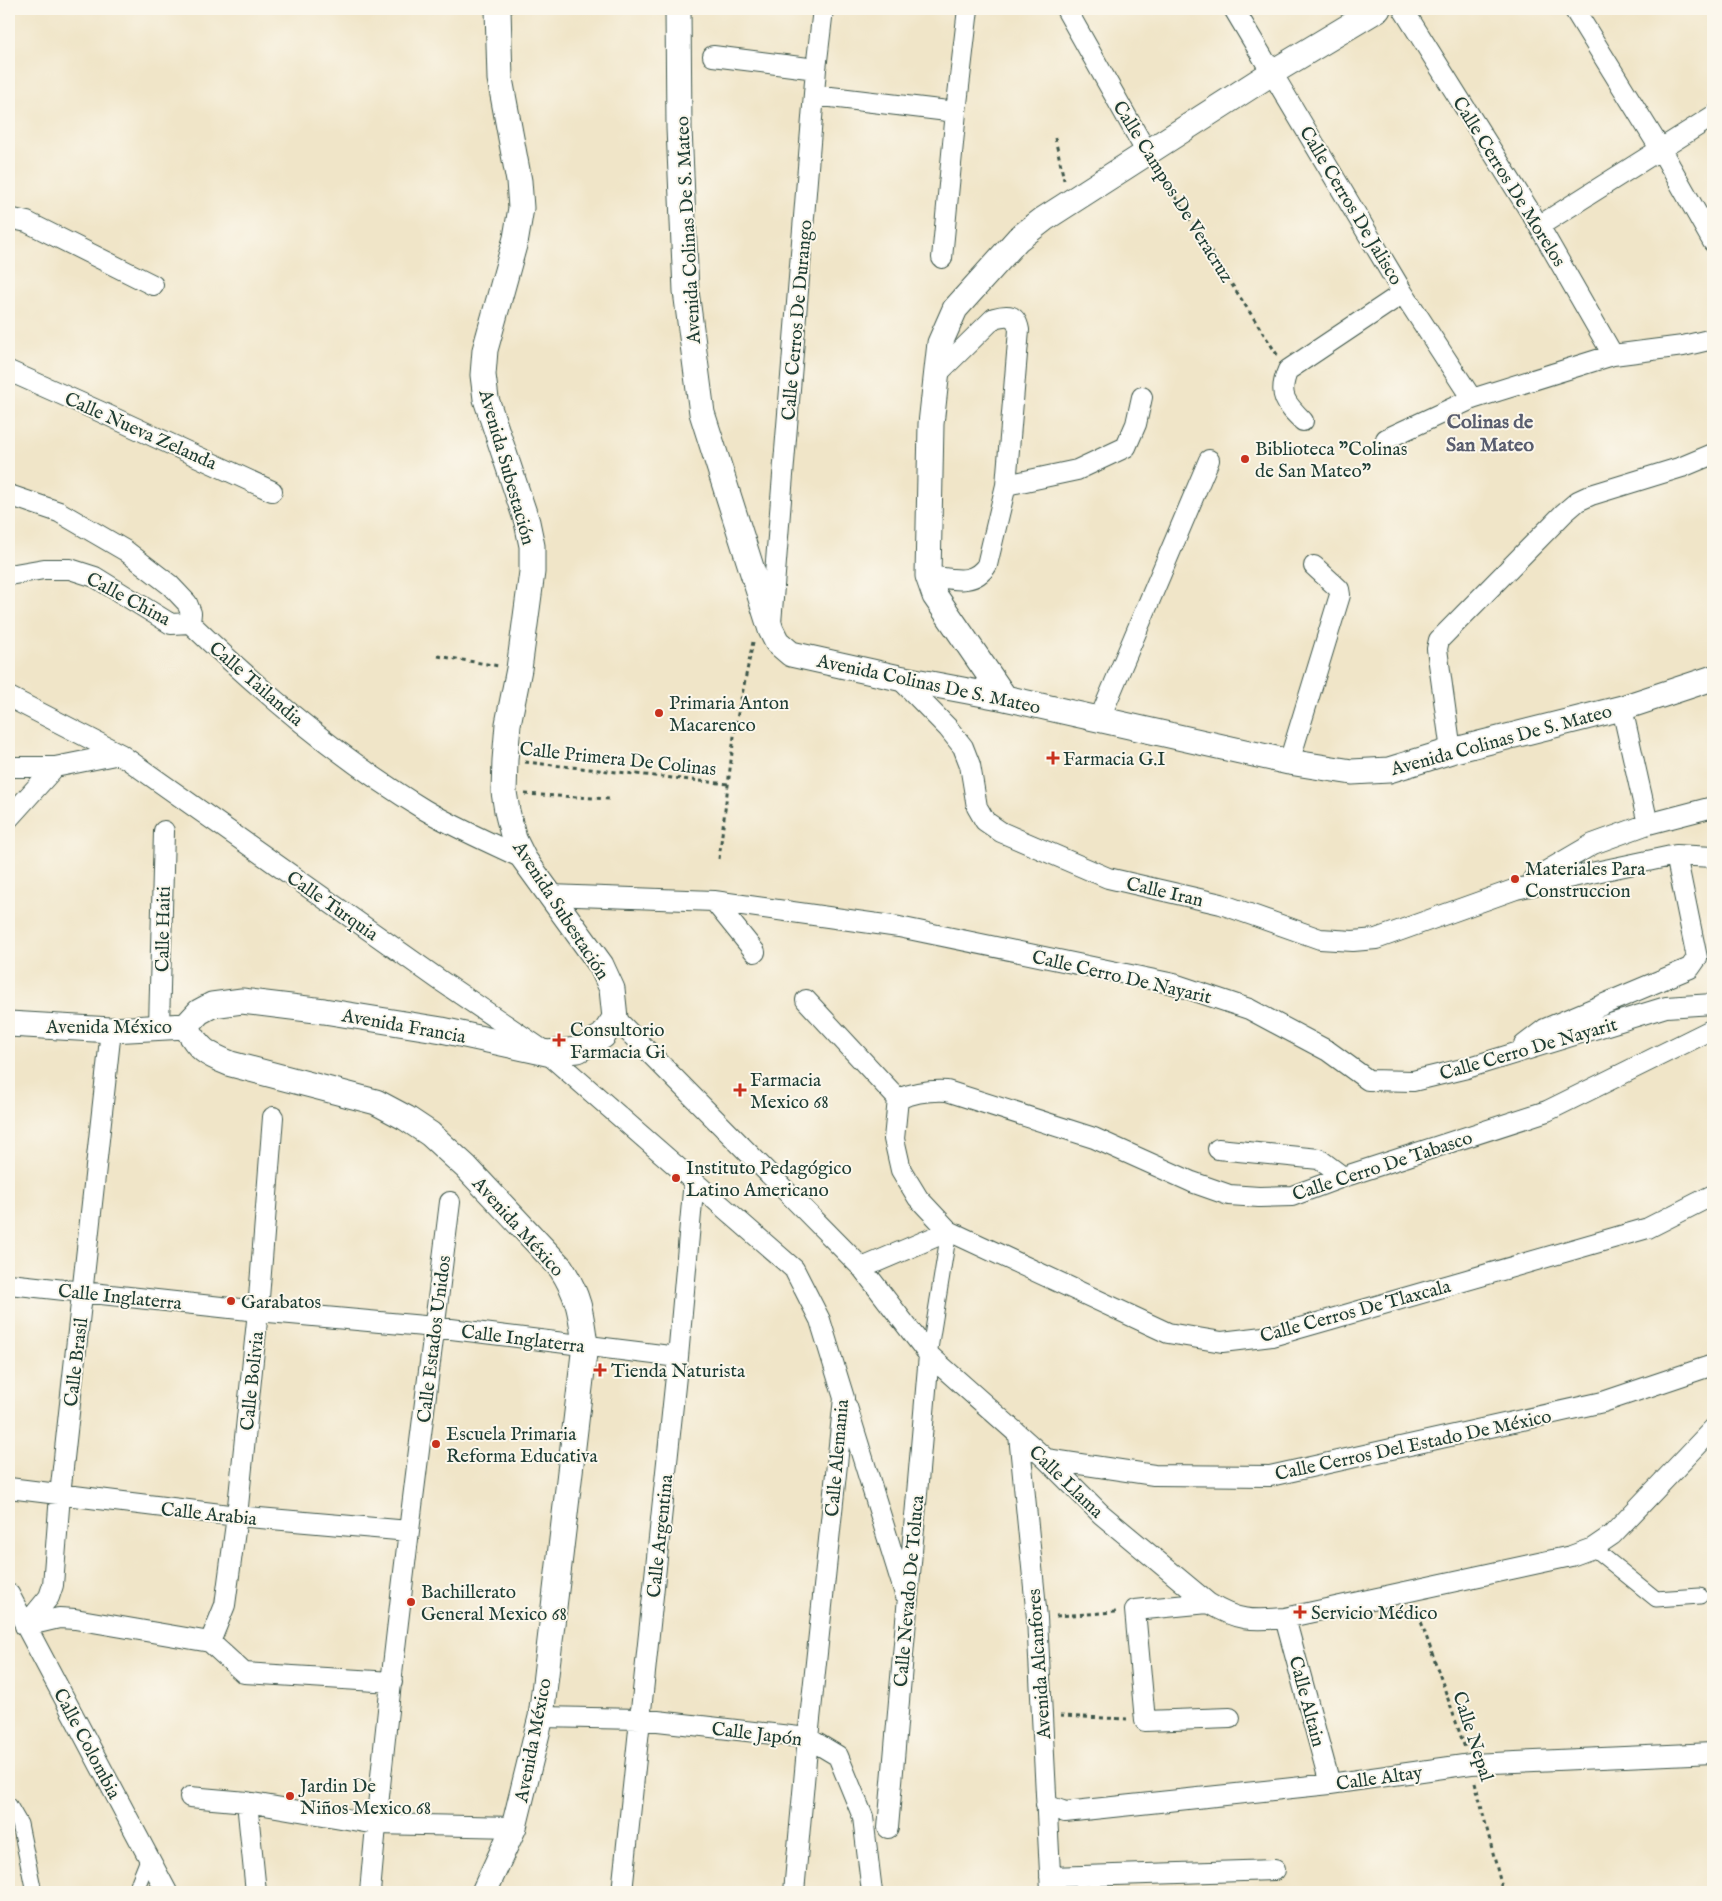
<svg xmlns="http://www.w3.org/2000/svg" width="1722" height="1901" viewBox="0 0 1722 1901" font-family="'IM FELL English',serif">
<rect width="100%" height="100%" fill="#fbf7ec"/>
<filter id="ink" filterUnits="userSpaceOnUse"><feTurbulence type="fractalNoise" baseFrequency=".02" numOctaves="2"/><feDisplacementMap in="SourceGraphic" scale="10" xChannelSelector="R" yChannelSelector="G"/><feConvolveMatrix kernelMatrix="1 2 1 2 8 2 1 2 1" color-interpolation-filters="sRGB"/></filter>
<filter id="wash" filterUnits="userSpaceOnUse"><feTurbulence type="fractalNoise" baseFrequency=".0096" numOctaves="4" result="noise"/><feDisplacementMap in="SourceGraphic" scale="20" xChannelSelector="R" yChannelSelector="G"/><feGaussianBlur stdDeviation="1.12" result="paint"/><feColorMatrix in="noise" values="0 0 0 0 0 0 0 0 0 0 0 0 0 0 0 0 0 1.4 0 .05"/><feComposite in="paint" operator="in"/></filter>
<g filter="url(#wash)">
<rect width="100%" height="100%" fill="#f0e5c8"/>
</g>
<g filter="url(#ink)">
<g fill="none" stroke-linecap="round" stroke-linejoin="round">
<!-- pedestrian casing -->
<g stroke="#3e564a" stroke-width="17">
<path id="pedestrian" d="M929,1355L949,1231
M1593,1548L1656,1599L1700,1596
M9,1805L20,1824L34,1892
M135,1892L149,1857"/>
</g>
<!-- minor casing -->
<g stroke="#3e564a" stroke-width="22">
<path id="minor" d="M1066,9L1147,153
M1234,9L1403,293L1472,399
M1403,9L1539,226L1613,355
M1574,9L1661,150L1713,242
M713,56L816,69
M814,95L956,112
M9,218L27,222L153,285
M1539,226L1713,116
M942,258L956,112L968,9
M9,371L101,412L272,491
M1303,421C1286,404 1277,395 1288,370L1403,293
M1386,439L1472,399L1613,355L1683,346L1713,339
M1006,485L1077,470L1126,447L1136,424L1142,397
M9,495L59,512L126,551L170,585L187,603L191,613L190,623
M9,575L44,569H70L95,577L171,624L190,623
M928,576C951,578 973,587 987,565L1006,485L1019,330C1016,314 1008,314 994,318L935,376
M190,623C262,692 339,758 425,810C456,828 491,843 524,859
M771,623L816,69L823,9
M899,678L948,728L963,747L970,765L977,807L985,821L1001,832L1108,878L1221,904L1320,939L1353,941L1376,939L1516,889L1676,855L1713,857
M9,697L120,754L441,981L547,1053L794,1269L820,1320L844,1398L808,1738L794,1892
M1622,708L1648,824
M1099,720L1209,460
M1451,751L1437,649L1439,640L1564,513L1578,501L1591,495L1682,467L1713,454
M1289,762L1340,595L1339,589L1314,566
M9,767H55
M9,818L55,767L120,754
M1533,879L1593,844L1648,824L1713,807
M550,895L714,901L899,927L1174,984L1249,1009L1328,1051L1368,1080L1413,1081L1467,1068L1666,1007L1713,1004
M714,901L755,952
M806,1000L898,1099
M615,1018L862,1268L929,1355L1046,1459L1101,1514L1208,1603C1237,1621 1252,1621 1285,1618L1571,1556L1593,1548L1612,1535L1713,1429
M159,1027L164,831
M1524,1045L1545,1029L1690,968L1697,958L1676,855
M898,1099C915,1092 929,1090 947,1091L1094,1138L1192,1182L1229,1195L1259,1197L1292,1196L1343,1177L1547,1111L1713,1029
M898,1099L894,1139L901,1170L918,1198L949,1231
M1218,1149L1319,1159L1343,1177
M862,1268L949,1231L1168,1333L1222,1342L1272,1336L1648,1228L1713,1195
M9,1284L258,1311L435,1327L678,1357
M847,1407L905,1594
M1019,1435L1037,1618L1051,1892
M1046,1459L1154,1475L1270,1476L1603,1402L1713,1365
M9,1488L237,1516L409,1531
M9,1594L167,1892
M1208,1603L1135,1610L1145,1721L1230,1718
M1285,1618L1330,1784
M25,1626L49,1597L53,1585L60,1495L111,1030
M25,1626L59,1618L75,1619L210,1642L244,1673L392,1682
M210,1642L225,1605L237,1516L258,1311L273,1117
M541,1717L640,1719L808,1738L838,1756L863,1817L872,1892
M190,1797L247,1802L376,1824L514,1827
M247,1802L256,1892
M1046,1805L1065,1812L1330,1784L1471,1764L1713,1753
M888,1828L929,1355
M1050,1877L1275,1870
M370,1892C390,1662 422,1432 450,1202
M622,1892L678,1357L694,1180"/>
</g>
<!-- tertiary casing -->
<g stroke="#3e564a" stroke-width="27">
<path id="tertiary" d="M678,9L679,128L686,291L702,413L771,630L777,642L791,654L899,678L1005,698L1289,762L1352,772L1389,770L1451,751L1622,708L1713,678
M1005,698L935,596L928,576L931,424L940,343L955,309L1018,239L1044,219L1273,72L1378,9
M9,1024L111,1030L186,1026
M186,1026L199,1012L212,1005L242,1001L324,1011L442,1030L547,1053L578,1050L603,1036L615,1018L612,989L601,965L524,859L514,839L507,811L504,792L505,760L508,724L519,669L532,572V546L527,522L486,399L483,375L485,350L516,238L521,208L519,181L500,79L498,9
M186,1026C199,1050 206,1054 231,1064L376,1102L406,1118L430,1134L466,1167L561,1268C579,1296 581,1313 585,1345L541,1717L514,1827L484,1892"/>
</g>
<!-- path -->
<path stroke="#3e564a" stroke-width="3" stroke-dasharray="4 4" stroke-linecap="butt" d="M1055,138L1064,180
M1158,170L1278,356
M438,656L499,666
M525,762L728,784
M525,794L609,799
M719,859L735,728L753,642
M1416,1607L1465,1748
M1056,1616L1117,1612
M1060,1716L1127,1719
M1475,1782L1503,1892"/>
<!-- pedestrian -->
<use href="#pedestrian" stroke="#fff" stroke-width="15"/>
<!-- minor -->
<use href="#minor" stroke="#fff" stroke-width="20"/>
<!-- tertiary -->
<use href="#tertiary" stroke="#fff" stroke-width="25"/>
</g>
</g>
<!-- markers -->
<g fill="#c8321e" stroke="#fbf7ec" stroke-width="2">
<circle cx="1245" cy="459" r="5"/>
<circle cx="659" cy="713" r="5"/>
<path d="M1050.5 750.5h5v5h5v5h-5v5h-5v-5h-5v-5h5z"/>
<circle cx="1515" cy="879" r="5"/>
<path d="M556.5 1032.5h5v5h5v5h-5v5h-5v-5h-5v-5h5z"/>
<path d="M737.5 1082.5h5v5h5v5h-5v5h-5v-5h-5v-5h5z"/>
<circle cx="676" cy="1178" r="5"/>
<circle cx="231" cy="1301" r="5"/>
<path d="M597.5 1362.5h5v5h5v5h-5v5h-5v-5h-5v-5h5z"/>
<circle cx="436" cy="1444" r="5"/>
<circle cx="411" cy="1602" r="5"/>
<path d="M1297.5 1604.5h5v5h5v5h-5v5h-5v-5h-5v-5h5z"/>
<circle cx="290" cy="1796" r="5"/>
</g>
<g text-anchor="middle" stroke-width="4" stroke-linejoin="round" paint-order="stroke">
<!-- street labels -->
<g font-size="19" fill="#1f3d34" stroke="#fbf7ec">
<text transform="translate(1510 181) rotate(58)" y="7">Calle Cerros De Morelos</text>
<text transform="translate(1174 191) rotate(58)" y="7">Calle Campos De Veracruz</text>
<text transform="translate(1352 205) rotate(59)" y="7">Calle Cerros De Jalisco</text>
<text transform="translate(687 230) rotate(-93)" y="7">Avenida Colinas De S. Mateo</text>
<text transform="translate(796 320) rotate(-85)" y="7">Calle Cerros De Durango</text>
<text transform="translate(141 430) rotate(24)" y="7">Calle Nueva Zelanda</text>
<text transform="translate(508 467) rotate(74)" y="7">Avenida Subestación</text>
<text transform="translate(129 598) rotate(28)" y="7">Calle China</text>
<text transform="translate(257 683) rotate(41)" y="7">Calle Tailandia</text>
<text transform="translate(929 683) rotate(12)" y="7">Avenida Colinas De S. Mateo</text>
<text transform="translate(1501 739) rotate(-15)" y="7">Avenida Colinas De S. Mateo</text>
<text transform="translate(618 758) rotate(6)" y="7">Calle Primera De Colinas</text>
<text transform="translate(1165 891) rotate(13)" y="7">Calle Iran</text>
<text transform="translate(333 905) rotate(35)" y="7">Calle Turquia</text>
<text transform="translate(562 910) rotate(57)" y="7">Avenida Subestación</text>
<text transform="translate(162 929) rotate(-89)" y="7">Calle Haiti</text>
<text transform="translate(1122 976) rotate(13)" y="7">Calle Cerro De Nayarit</text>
<text transform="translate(404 1025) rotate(10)" y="7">Avenida Francia</text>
<text x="109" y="1033">Avenida México</text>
<text transform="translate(1528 1048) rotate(-16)" y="7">Calle Cerro De Nayarit</text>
<text transform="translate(1382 1165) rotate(-18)" y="7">Calle Cerro De Tabasco</text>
<text transform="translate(519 1226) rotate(48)" y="7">Avenida México</text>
<text transform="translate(120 1296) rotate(6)" y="7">Calle Inglaterra</text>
<text transform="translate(1355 1310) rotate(-15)" y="7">Calle Cerros De Tlaxcala</text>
<text transform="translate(523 1338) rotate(7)" y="7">Calle Inglaterra</text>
<text transform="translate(433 1339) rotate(-83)" y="7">Calle Estados Unidos</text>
<text transform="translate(75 1362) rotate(-83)" y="7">Calle Brasil</text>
<text transform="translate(251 1381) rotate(-84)" y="7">Calle Bolivia</text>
<text transform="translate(1413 1444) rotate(-12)" y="7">Calle Cerros Del Estado De México</text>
<text transform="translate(836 1458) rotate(-85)" y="7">Calle Alemania</text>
<text transform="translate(1067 1481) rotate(44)" y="7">Calle Llama</text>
<text transform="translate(209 1513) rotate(6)" y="7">Calle Arabia</text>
<text transform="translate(659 1536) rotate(-84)" y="7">Calle Argentina</text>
<text transform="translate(908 1591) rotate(-85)" y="7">Calle Nevado De Toluca</text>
<text transform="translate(1038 1664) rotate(-94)" y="7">Avenida Alcanfores</text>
<text transform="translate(1308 1701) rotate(75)" y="7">Calle Altain</text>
<text transform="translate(757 1733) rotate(7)" y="7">Calle Japón</text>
<text transform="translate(1474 1736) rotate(72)" y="7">Calle Nepal</text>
<text transform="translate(532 1740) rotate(-79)" y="7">Avenida México</text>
<text transform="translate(88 1743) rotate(62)" y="7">Calle Colombia</text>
<text transform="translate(1379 1777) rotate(-8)" y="7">Calle Altay</text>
</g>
<!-- poi labels -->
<g font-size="19" fill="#1f3d34" stroke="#fbf7ec" text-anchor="start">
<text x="1255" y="455">Biblioteca "Colinas<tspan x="1255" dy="22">de San Mateo"</tspan></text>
<text x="669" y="709">Primaria Anton<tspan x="669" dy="22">Macarenco</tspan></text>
<text x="1063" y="765">Farmacia G.I</text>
<text x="1525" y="875">Materiales Para<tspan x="1525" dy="22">Construccion</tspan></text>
<text x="570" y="1036">Consultorio<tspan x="570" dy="22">Farmacia Gi</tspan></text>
<text x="750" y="1086">Farmacia<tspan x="750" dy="22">Mexico 68</tspan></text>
<text x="686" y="1174">Instituto Pedagógico<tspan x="686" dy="22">Latino Americano</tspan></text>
<text x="241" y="1308">Garabatos</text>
<text x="611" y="1377">Tienda Naturista</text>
<text x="446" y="1440">Escuela Primaria<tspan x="446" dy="22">Reforma Educativa</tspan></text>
<text x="421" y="1598">Bachillerato<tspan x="421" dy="22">General Mexico 68</tspan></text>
<text x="1311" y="1619">Servicio Médico</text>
<text x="300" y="1792">Jardin De<tspan x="300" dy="22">Niños Mexico 68</tspan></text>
</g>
<!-- neighbourhood labels -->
<g font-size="20" font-weight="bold" fill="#595d6e" stroke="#fbf7ec">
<text x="1490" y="428">Colinas de<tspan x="1490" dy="23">San Mateo</tspan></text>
</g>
</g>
<!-- margin -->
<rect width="1722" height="1901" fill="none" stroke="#fbf7ec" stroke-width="30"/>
</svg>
